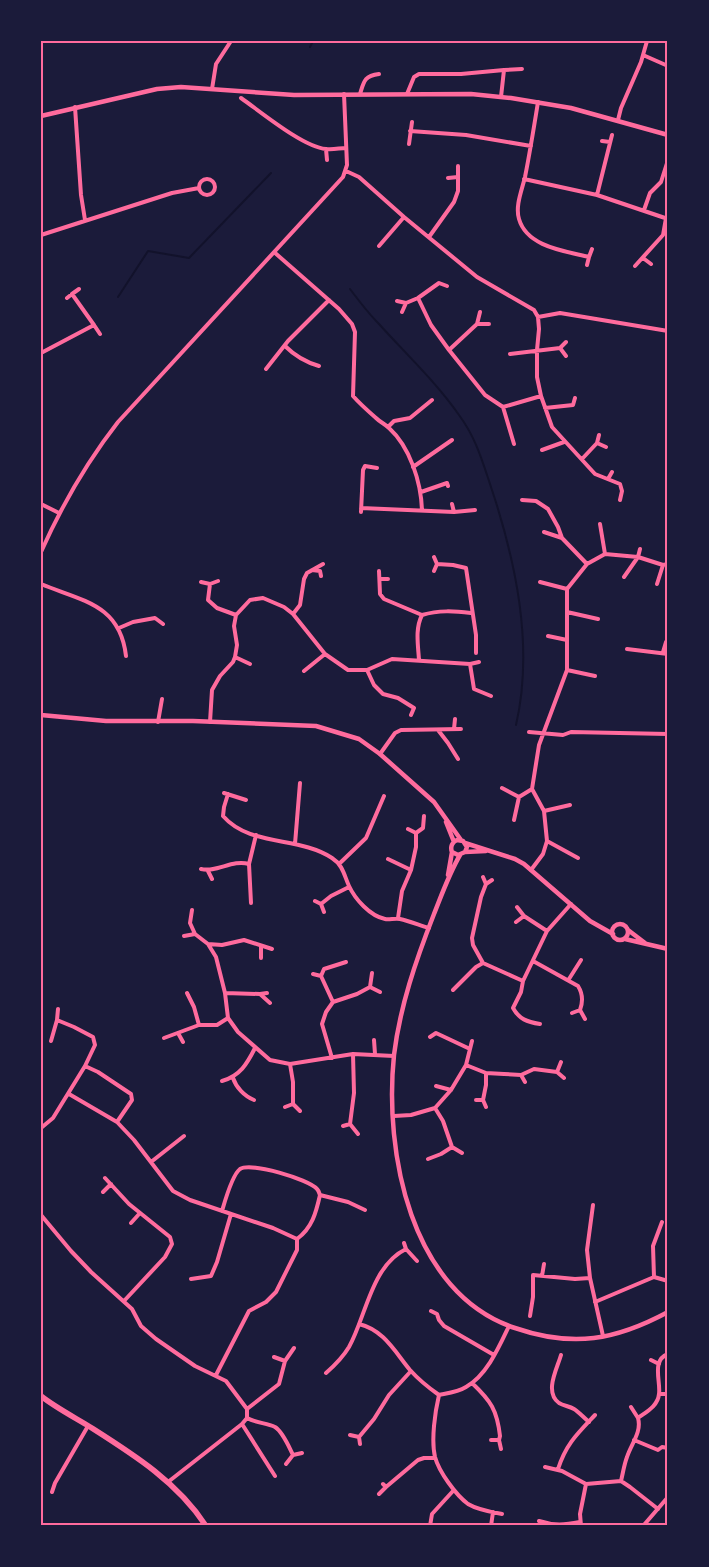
<svg xmlns="http://www.w3.org/2000/svg" width="709" height="1567" viewBox="0 0 709 1567" font-family="'Noto Sans',sans-serif">
<rect width="100%" height="100%" fill="#1b1b3a"/>
<g fill="none" stroke-linecap="round" stroke-linejoin="round">
<!-- stream -->
<path stroke="#12122b" stroke-width="2" d="M310,47L313,41
M350,289C359,301 368,313 379,324C406,354 436,382 459,415C476,438 482,460 491,487C516,562 534,647 516,725
M118,297L148,251L189,258L271,173"/>
<!-- minor -->
<path stroke="#ff6b9d" stroke-width="4" d="M643,55L668,66
M504,70L522,69
M212,89L216,64L231,41
M360,94C364,81 364,76 379,74
M407,94L414,77L419,74H461L504,70L501,97
M241,98C261,112 303,147 326,149C333,150 340,148 346,148
M538,102C534,127 530,152 525,177C522,190 515,206 519,219C527,247 565,251 589,257L592,249
M75,107L81,195L85,220
M618,120L621,108L641,62L647,41
M410,131L466,135L531,146
M602,141L610,142
M409,144L412,122
M326,149L327,160
M346,171L359,177L404,217L477,277L534,310L538,317L539,329L537,350V377L541,396L552,427L595,474L620,484L622,491L620,500
M448,178L458,177
M524,179L597,195L668,219
M199 187a8 8 0 1 1 16 0a8 8 0 1 1-16 0Z
M597,195L612,135
M644,210L650,193L661,182L668,160
M41,235L172,193L199,188
M429,237L454,202L458,191V166
M379,246L404,217
M274,252L339,309L352,324L355,332L353,396C360,404 368,411 376,418C380,422 385,424 389,428C410,447 421,482 422,510
M643,258L651,264
M587,265L589,257
M635,266L663,235L666,218
M72,294L79,289
M418,298L439,283L447,286
M397,301L406,303
M402,312L406,303L418,298L431,325L449,350L485,395L503,407L541,396
M538,317L560,313L668,331
M477,324L480,312
M94,325L100,334
M285,346C295,356 305,362 319,366
M560,348L566,356
M449,350L477,324H489
M41,353L94,325L72,294L67,298
M510,354L560,348L566,342
M41,360V362
M266,369L288,341L329,300
M503,407L514,444
M545,408L573,405L575,398
M388,427L394,421L410,418L432,400
M597,443L606,447
M542,450L564,442
M582,459L597,443L599,435
M413,467L452,440
M608,479L612,472
M421,492L447,483L448,486
M522,500L536,501L548,509L558,527L562,538L587,564
M41,504L59,513
M452,504L454,512
M361,508L454,512L475,510
M361,512L363,470L365,466L377,468
M600,524L605,554
M544,532L562,538
M41,552C62,505 86,463 118,422L343,177L347,165L344,94
M434,557L437,564L453,565L466,568L476,635V653
M312,570L320,571L321,576
M379,571L380,594L384,599L422,615
M434,571L437,564
M624,577L638,557L640,549
M380,579H388
M201,582L210,584L208,600L217,608L236,615
M540,582L567,589
M41,584C82,601 120,604 126,656
M210,584L218,581
M657,584L663,565
M567,612L598,619
M293,614L300,605L304,579L307,573L323,564
M119,628L133,622L155,618L163,624
M548,636L567,640
M627,649L668,654
M663,652L666,642
M235,657L250,664
M419,660C418,644 415,629 422,615C439,610 454,611 471,613
M470,664L479,662
M367,670L374,685L383,694L398,698L414,708L411,715
M567,670L595,676
M304,671L325,654
M158,722L162,699
M210,722L212,690L220,676L233,662L235,657L237,645L234,626L236,615L250,600L263,598L284,607L293,614L325,654L348,670H367L392,659L470,664L474,689L491,696
M454,729L455,719
M438,730L448,743L458,759
M529,732L563,735L571,732L668,734
M380,754L395,733L401,730L461,729
M502,788L519,797L532,789
M224,793L246,800
M228,794L224,807L223,816C250,847 299,836 332,858C343,865 344,875 349,886C355,899 370,916 385,919C389,920 395,918 400,919C409,921 419,925 429,928
M544,811L570,805
M514,820L519,797
M408,829L416,833
M547,841L578,858
M295,844L300,783
M388,859L411,870L402,891L398,918
M339,864L366,838L384,796
M201,869C217,873 232,859 249,864
M411,870L416,847V833L423,828L424,816
M531,870L543,854L547,841L544,811L532,789L539,745L567,670V589L587,564L605,554L638,557L663,565L668,564
M208,871L212,879
M483,877L486,884
M492,880L486,884L481,897L472,938L473,945L483,963L523,981
M315,901L321,904L331,896L349,887
M251,903L249,864L256,835
M321,904L324,912
M517,907L524,916L547,931
M192,910L190,923L195,934
M516,922L524,916
M184,936L195,934L208,944L216,957L225,993L228,1018L238,1032L270,1060L290,1064L353,1054L394,1056
M208,944L222,945L244,940L272,949
M261,958V946
M533,961L578,986C583,994 583,1002 580,1010L585,1019
M313,974L321,976L333,1002
M321,976L324,969L346,962
M569,979L581,960
M370,987L372,973
M453,990L476,967L483,963
M187,993L194,1007L199,1025
M225,993L260,994L267,993
M260,994L270,1003
M572,1013L580,1010
M57,1020L58,1009
M540,1024C527,1022 519,1019 513,1008L521,992L523,981L547,931L571,904
M178,1033L183,1042
M430,1037L436,1033L470,1049
M164,1038L199,1025H217L228,1018
M374,1040L375,1054
M51,1041L57,1020L74,1027L93,1037L95,1045L85,1066
M353,1054L354,1093L350,1124L358,1134
M332,1058L322,1024L326,1012L333,1002L357,994L370,987L380,992
M466,1065L486,1073L504,1074L521,1075L534,1069L557,1072L561,1062
M557,1072L564,1078
M521,1075L525,1082
M233,1078C236,1087 244,1096 254,1100
M222,1081C240,1076 247,1064 255,1048
M436,1086L451,1090
M69,1094L117,1122L134,1140L173,1191L190,1200L273,1228L297,1239
M476,1100H483L486,1085V1073
M483,1100L486,1107
M293,1104L300,1111
M285,1107L293,1104V1082L290,1064
M394,1116L411,1115L435,1108L451,1090L466,1065L472,1041
M343,1126L350,1124
M41,1128L53,1118L85,1066L98,1072L131,1094L132,1100L117,1122
M452,1147L462,1153
M428,1159L441,1154L452,1147L443,1121L435,1108
M151,1162L184,1136
M105,1178L129,1204L170,1237L172,1244L165,1257L124,1301
M103,1192L111,1184
M320,1195L348,1202L365,1210
M593,1205L587,1250L590,1278L603,1336
M222,1211C225,1201 232,1175 240,1169C251,1162 308,1179 317,1189C319,1191 319,1193 320,1195C316,1213 312,1228 297,1239
M41,1215L71,1251L91,1272L132,1309L141,1326L156,1339L195,1366L226,1381L247,1409V1418
M131,1223L140,1213
M404,1243L406,1249L417,1261
M542,1276L544,1264
M654,1277L653,1246L662,1222
M191,1279L211,1276L217,1262L231,1214
M595,1302L654,1277L668,1281
M431,1311L437,1314L439,1320L444,1326L494,1355
M530,1316L533,1297V1275L575,1279L590,1278
M359,1324C384,1330 395,1352 410,1370C419,1380 429,1388 439,1395C449,1393 458,1392 466,1387C487,1375 499,1347 509,1326
M561,1355C557,1369 544,1392 559,1403C564,1406 569,1406 574,1409C579,1412 584,1418 589,1422
M274,1357L285,1361
M651,1360L659,1364
M326,1373C334,1366 343,1357 349,1347C366,1317 371,1266 406,1249
M216,1375L249,1311L266,1302L276,1292L297,1250V1239
M472,1383C491,1401 497,1410 500,1436L499,1440H491
M659,1394H668
M439,1395C435,1412 431,1440 435,1457C439,1472 456,1495 468,1504C478,1510 491,1512 502,1514
M631,1407L638,1418
M247,1409L279,1384L285,1361L294,1348
M247,1418C256,1423 267,1423 275,1427C283,1432 289,1447 293,1455L302,1453
M242,1424L275,1476
M350,1435L359,1437
M499,1440L501,1449
M634,1440L658,1450L662,1447L668,1448
M360,1444L359,1437L374,1419L389,1395L411,1371
M286,1464L293,1455
M545,1467L562,1471L586,1484L621,1481L630,1487L658,1509
M558,1469C566,1444 577,1434 595,1415
M621,1481C623,1473 624,1465 627,1457C631,1444 642,1432 638,1418C646,1412 658,1406 659,1394C661,1382 651,1360 668,1354
M168,1482L242,1424L247,1418
M383,1484L386,1487L418,1460L424,1458H435
M52,1492L55,1483L88,1426
M379,1494L386,1487
M539,1521C554,1526 565,1525 580,1522
M430,1526L432,1514L453,1491
M491,1526L493,1512
M581,1526L580,1514L586,1484
M643,1526L668,1497"/>
<!-- tertiary -->
<path stroke="#ff6b9d" stroke-width="4.5" d="M41,116L157,89L181,87L294,95L471,94L511,98L571,108L668,135
M41,715L106,721H193L316,726L359,739L380,754L434,802L461,840
M446,822L454,842
M465,843L515,859L524,864L590,921L613,934
M465,852L467,847L463,841L457,840C452,842 450,847 452,852L458,855L465,852L486,851
M460,855C449,874 442,894 434,914C416,960 400,1006 394,1055C384,1152 410,1293 515,1328C573,1348 616,1340 668,1312
M448,875L452,852
M612 932a8 8 0 1 1 16 0a8 8 0 1 1-16 0Z
M628,930L645,943
M625,939L668,949"/>
<!-- primary -->
<path stroke="#ff6b9d" stroke-width="5.5" d="M41,1396C55,1407 72,1416 87,1425C131,1453 177,1481 206,1526"/>
</g>
<!-- border -->
<rect width="709" height="1567" fill="none" stroke="#1b1b3a" stroke-width="85"/>
<rect x="42" y="42" width="624" height="1482" fill="none" stroke="#ff6b9d" stroke-width="2"/>
</svg>
